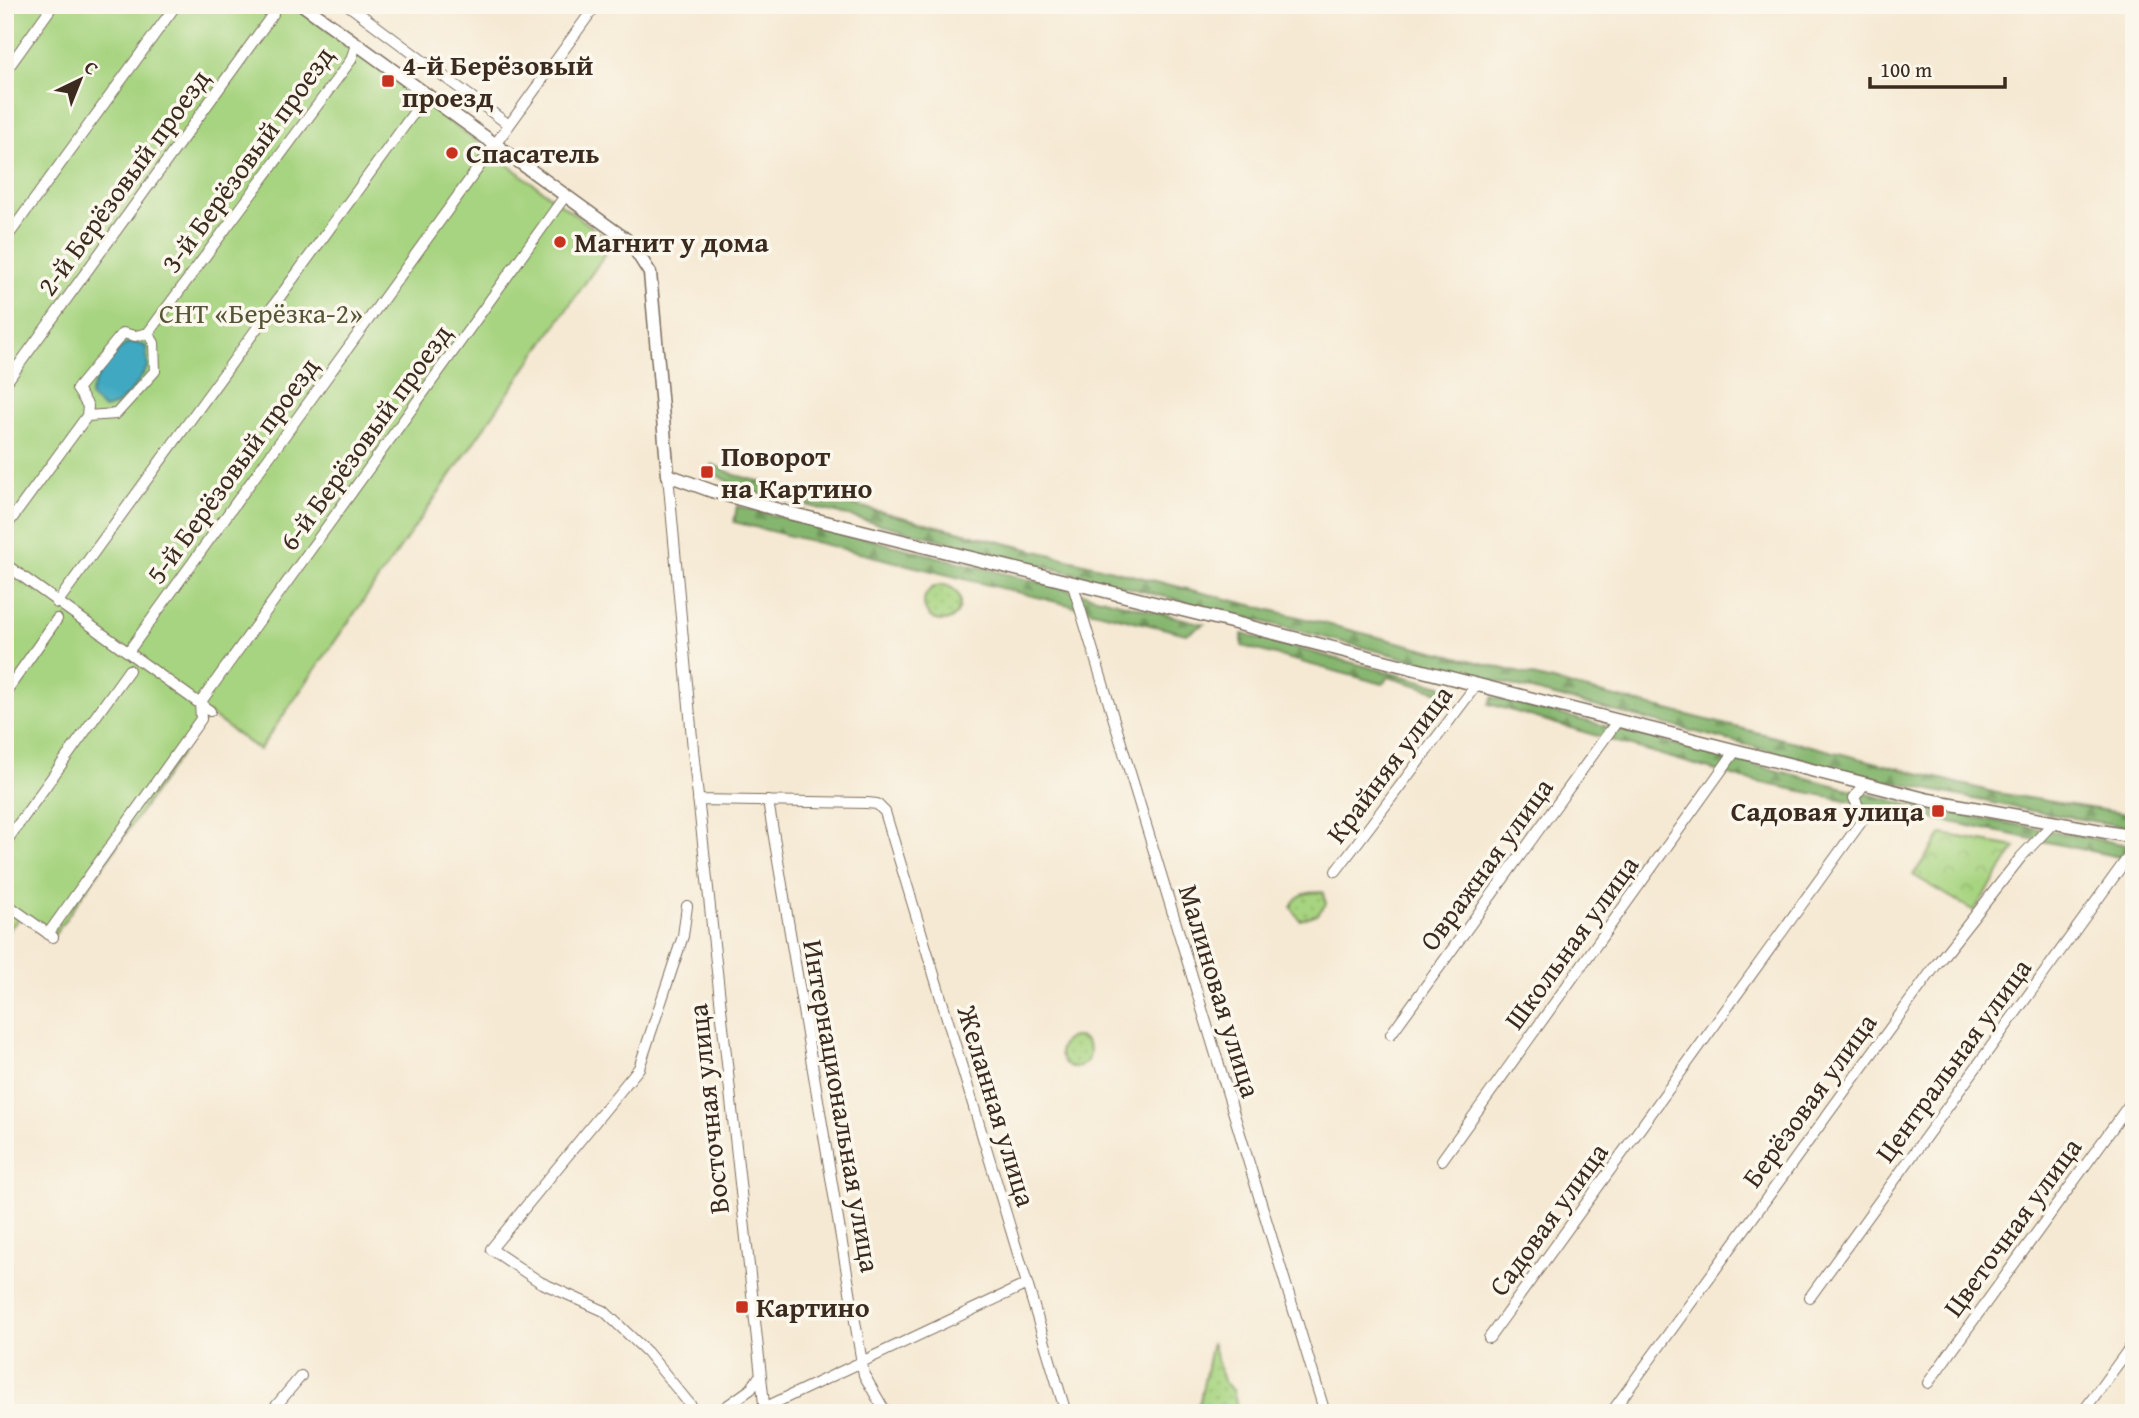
<svg xmlns="http://www.w3.org/2000/svg" width="2139" height="1418" viewBox="0 0 2139 1418" font-family="'Gentium Book Plus',serif">
<defs>
<pattern id="grass-dots" width="8" height="8" patternUnits="userSpaceOnUse" patternTransform="scale(1.75)"><rect width="8" height="8" fill="#a7d480"/><path d="M2 2h.1M6 6h.1" fill="none" stroke="#91b66e" stroke-width="1.8" stroke-linecap="round"/></pattern>
<pattern id="forest-firs" width="22" height="20" patternUnits="userSpaceOnUse" patternTransform="scale(1.75)"><rect width="22" height="20" fill="#85b66e"/><path d="M5 1l3.5 6h-7zM16 11l3.5 6h-7z" fill="#6e945a"/></pattern>
<pattern id="park-crowns" width="20" height="18" patternUnits="userSpaceOnUse" patternTransform="scale(1.75)"><rect width="20" height="18" fill="#a7d480"/><path d="M2 6a3 3 0 1 1 6 0M12 15a3 3 0 1 1 6 0" fill="none" stroke="#91b66e"/></pattern>
</defs>
<rect width="100%" height="100%" fill="#fbf7ec"/>
<filter id="ink" filterUnits="userSpaceOnUse"><feTurbulence type="fractalNoise" baseFrequency=".0143" numOctaves="2"/><feDisplacementMap in="SourceGraphic" scale="14" xChannelSelector="R" yChannelSelector="G"/><feConvolveMatrix kernelMatrix="1 2 1 2 8 2 1 2 1" color-interpolation-filters="sRGB"/></filter>
<filter id="wash" filterUnits="userSpaceOnUse"><feTurbulence type="fractalNoise" baseFrequency=".00686" numOctaves="4" result="noise"/><feDisplacementMap in="SourceGraphic" scale="28" xChannelSelector="R" yChannelSelector="G"/><feGaussianBlur stdDeviation="1.57" result="paint"/><feColorMatrix in="noise" values="0 0 0 0 0 0 0 0 0 0 0 0 0 0 0 0 0 1.4 0 .05"/><feComposite in="paint" operator="in"/></filter>
<g filter="url(#wash)">
<rect width="100%" height="100%" fill="#f5e9d3"/>
<!-- grass -->
<path fill="url(#grass-dots)" stroke="#717f4f" stroke-width="2" d="M924 603a18 18 0 1 1 36 0a18 18 0 1 1-36 0Z
M1323,892L1326,904L1318,914L1300,920L1291,907C1296,893 1309,892 1323,892Z
M1060 1052a15 15 0 1 1 30 0a15 15 0 1 1-30 0Z
M1212,1342L1223,1381L1233,1390L1239,1413H1193L1200,1401Z"/>
<!-- forest -->
<path fill="url(#forest-firs)" stroke="#607046" stroke-width="2" d="M712,464L735,475L1997,793L2134,815V828L2032,811L1892,782L738,488L712,472Z
M737,506L1204,624L1186,634L734,522Z
M1242,634L1441,686L1457,697L1388,677L1383,684L1242,646Z
M1493,697L1914,806L2134,846V860L1743,779L1489,704Z"/>
<!-- park -->
<path fill="url(#park-crowns)" stroke="#717f4f" stroke-width="2" d="M1942,834L2016,847L1974,911L1913,875Z"/>
<!-- garden -->
<path fill="#a7d480" stroke="#717f4f" stroke-width="2" d="M5,5H293L613,243L259,750L209,714L53,937L22,915L5,934Z"/>
<!-- water -->
<path fill="#41a9c1" stroke="#3e6a70" stroke-width="2" d="M131,342L146,346L148,366C139,382 123,407 104,409L90,397C91,383 117,346 131,342Z"/>
</g>
<g filter="url(#ink)">
<g fill="none" stroke-linecap="round" stroke-linejoin="round">
<!-- minor casing -->
<g stroke="#7c6d5d" stroke-width="12">
<path id="minor" d="M348,5L509,125
M5,72L53,5
M5,240L176,5
M5,384L273,14L271,5
M87,416L116,414L155,371L154,343L148,333
M668,475L694,760L765,1413
M5,528L87,416L88,406L77,389L123,333L135,336L148,333L351,60L356,44
M5,564L210,711
M1072,582L1325,1413
M57,603L426,96
M128,652L596,5
M5,693L57,619
M698,800L867,803L877,804L885,812L1066,1413
M768,801L864,1375L886,1413
M5,843L129,670
M1336,871L1477,684
M5,903L53,937
M687,906L683,936L639,1068L491,1249L540,1282L604,1311L647,1352L697,1413
M48,934L201,719L200,703L565,196
M1391,1034L1618,720
M1442,1160L1736,750
M1810,1297L2134,849
M1489,1338L1864,818L1854,798L1865,783
M1928,1383L2134,1098
M764,1408L1027,1284
M270,1413L301,1376
M717,1413L751,1389L759,1377
M1611,1413L1936,965L2021,857L2054,822
M2082,1413L2134,1342"/>
</g>
<!-- tertiary casing -->
<g stroke="#7c6d5d" stroke-width="15">
<path id="tertiary" d="M303,5L631,243L650,273L668,475L712,491L789,513L1231,622L1929,800L2134,837"/>
</g>
<!-- minor -->
<use href="#minor" stroke="#fff" stroke-width="10"/>
<!-- tertiary -->
<use href="#tertiary" stroke="#fff" stroke-width="12"/>
</g>
</g>
<!-- markers -->
<g fill="#c8321e" stroke="#fbf7ec" stroke-width="2.5">
<rect x="381" y="74" width="14" height="14" rx="3.5"/>
<circle cx="452" cy="153" r="7"/>
<circle cx="560" cy="242" r="7"/>
<rect x="700" y="465" width="14" height="14" rx="3.5"/>
<rect x="1931" y="804" width="14" height="14" rx="3.5"/>
<rect x="735" y="1300" width="14" height="14" rx="3.5"/>
</g>
<g text-anchor="middle" stroke-width="7" stroke-linejoin="round" paint-order="stroke">
<!-- poi labels -->
<g font-size="28" font-weight="bold" fill="#3b2a1e" stroke="#fbf7ec" text-anchor="start">
<text x="402" y="75">4-й Берёзовый<tspan x="402" dy="32">проезд</tspan></text>
<text x="466" y="163">Спасатель</text>
<text x="574" y="252">Магнит у дома</text>
<text x="721" y="466">Поворот<tspan x="721" dy="32">на Картино</tspan></text>
<text x="1924" y="821" text-anchor="end">Садовая улица</text>
<text x="756" y="1317">Картино</text>
</g>
<!-- street labels -->
<g font-size="28" fill="#3b2a1e" stroke="#fbf7ec">
<text transform="translate(247 159) rotate(-54)" y="10">3-й Берёзовый проезд</text>
<text transform="translate(123 182) rotate(-54)" y="10">2-й Берёзовый проезд</text>
<text transform="translate(365 437) rotate(-54)" y="10">6-й Берёзовый проезд</text>
<text transform="translate(232 470) rotate(-54)" y="10">5-й Берёзовый проезд</text>
<text transform="translate(1389 764) rotate(-53)" y="10">Крайняя улица</text>
<text transform="translate(1486 864) rotate(-54)" y="10">Овражная улица</text>
<text transform="translate(1571 942) rotate(-54)" y="10">Школьная улица</text>
<text transform="translate(1220 991) rotate(73)" y="10">Малиновая улица</text>
<text transform="translate(1953 1060) rotate(-54)" y="10">Центральная улица</text>
<text transform="translate(1809 1100) rotate(-54)" y="10">Берёзовая улица</text>
<text transform="translate(842 1106) rotate(80)" y="10">Интернациональная улица</text>
<text transform="translate(997 1106) rotate(73)" y="10">Желанная улица</text>
<text transform="translate(708 1109) rotate(-96)" y="10">Восточная улица</text>
<text transform="translate(1548 1219) rotate(-54)" y="10">Садовая улица</text>
<text transform="translate(2012 1227) rotate(-54)" y="10">Цветочная улица</text>
</g>
<!-- park labels -->
<g font-size="28" fill="#565436" stroke="#fbf7ec">
<text x="261" y="323">СНТ «Берёзка-2»</text>
</g>
</g>
<!-- margin -->
<rect width="2139" height="1418" fill="none" stroke="#fbf7ec" stroke-width="28"/>
<!-- north arrow -->
<g transform="translate(80 80) rotate(43)" stroke="#fbf7ec" stroke-width="5" paint-order="stroke">
<path d="M0-5L12 26L0 18L-12 26Z" fill="#3b2a1e"/>
<text y="-10" font-size="19" font-weight="bold" text-anchor="middle" fill="#3b2a1e">С</text>
</g>
<!-- scale -->
<path d="M1870 77v10h135v-10" fill="none" stroke="#3b2a1e" stroke-width="3.5"/>
<text x="1880" y="77" font-size="21" fill="#3b2a1e" stroke="#fbf7ec" stroke-width="5" paint-order="stroke">100 m</text>
</svg>
